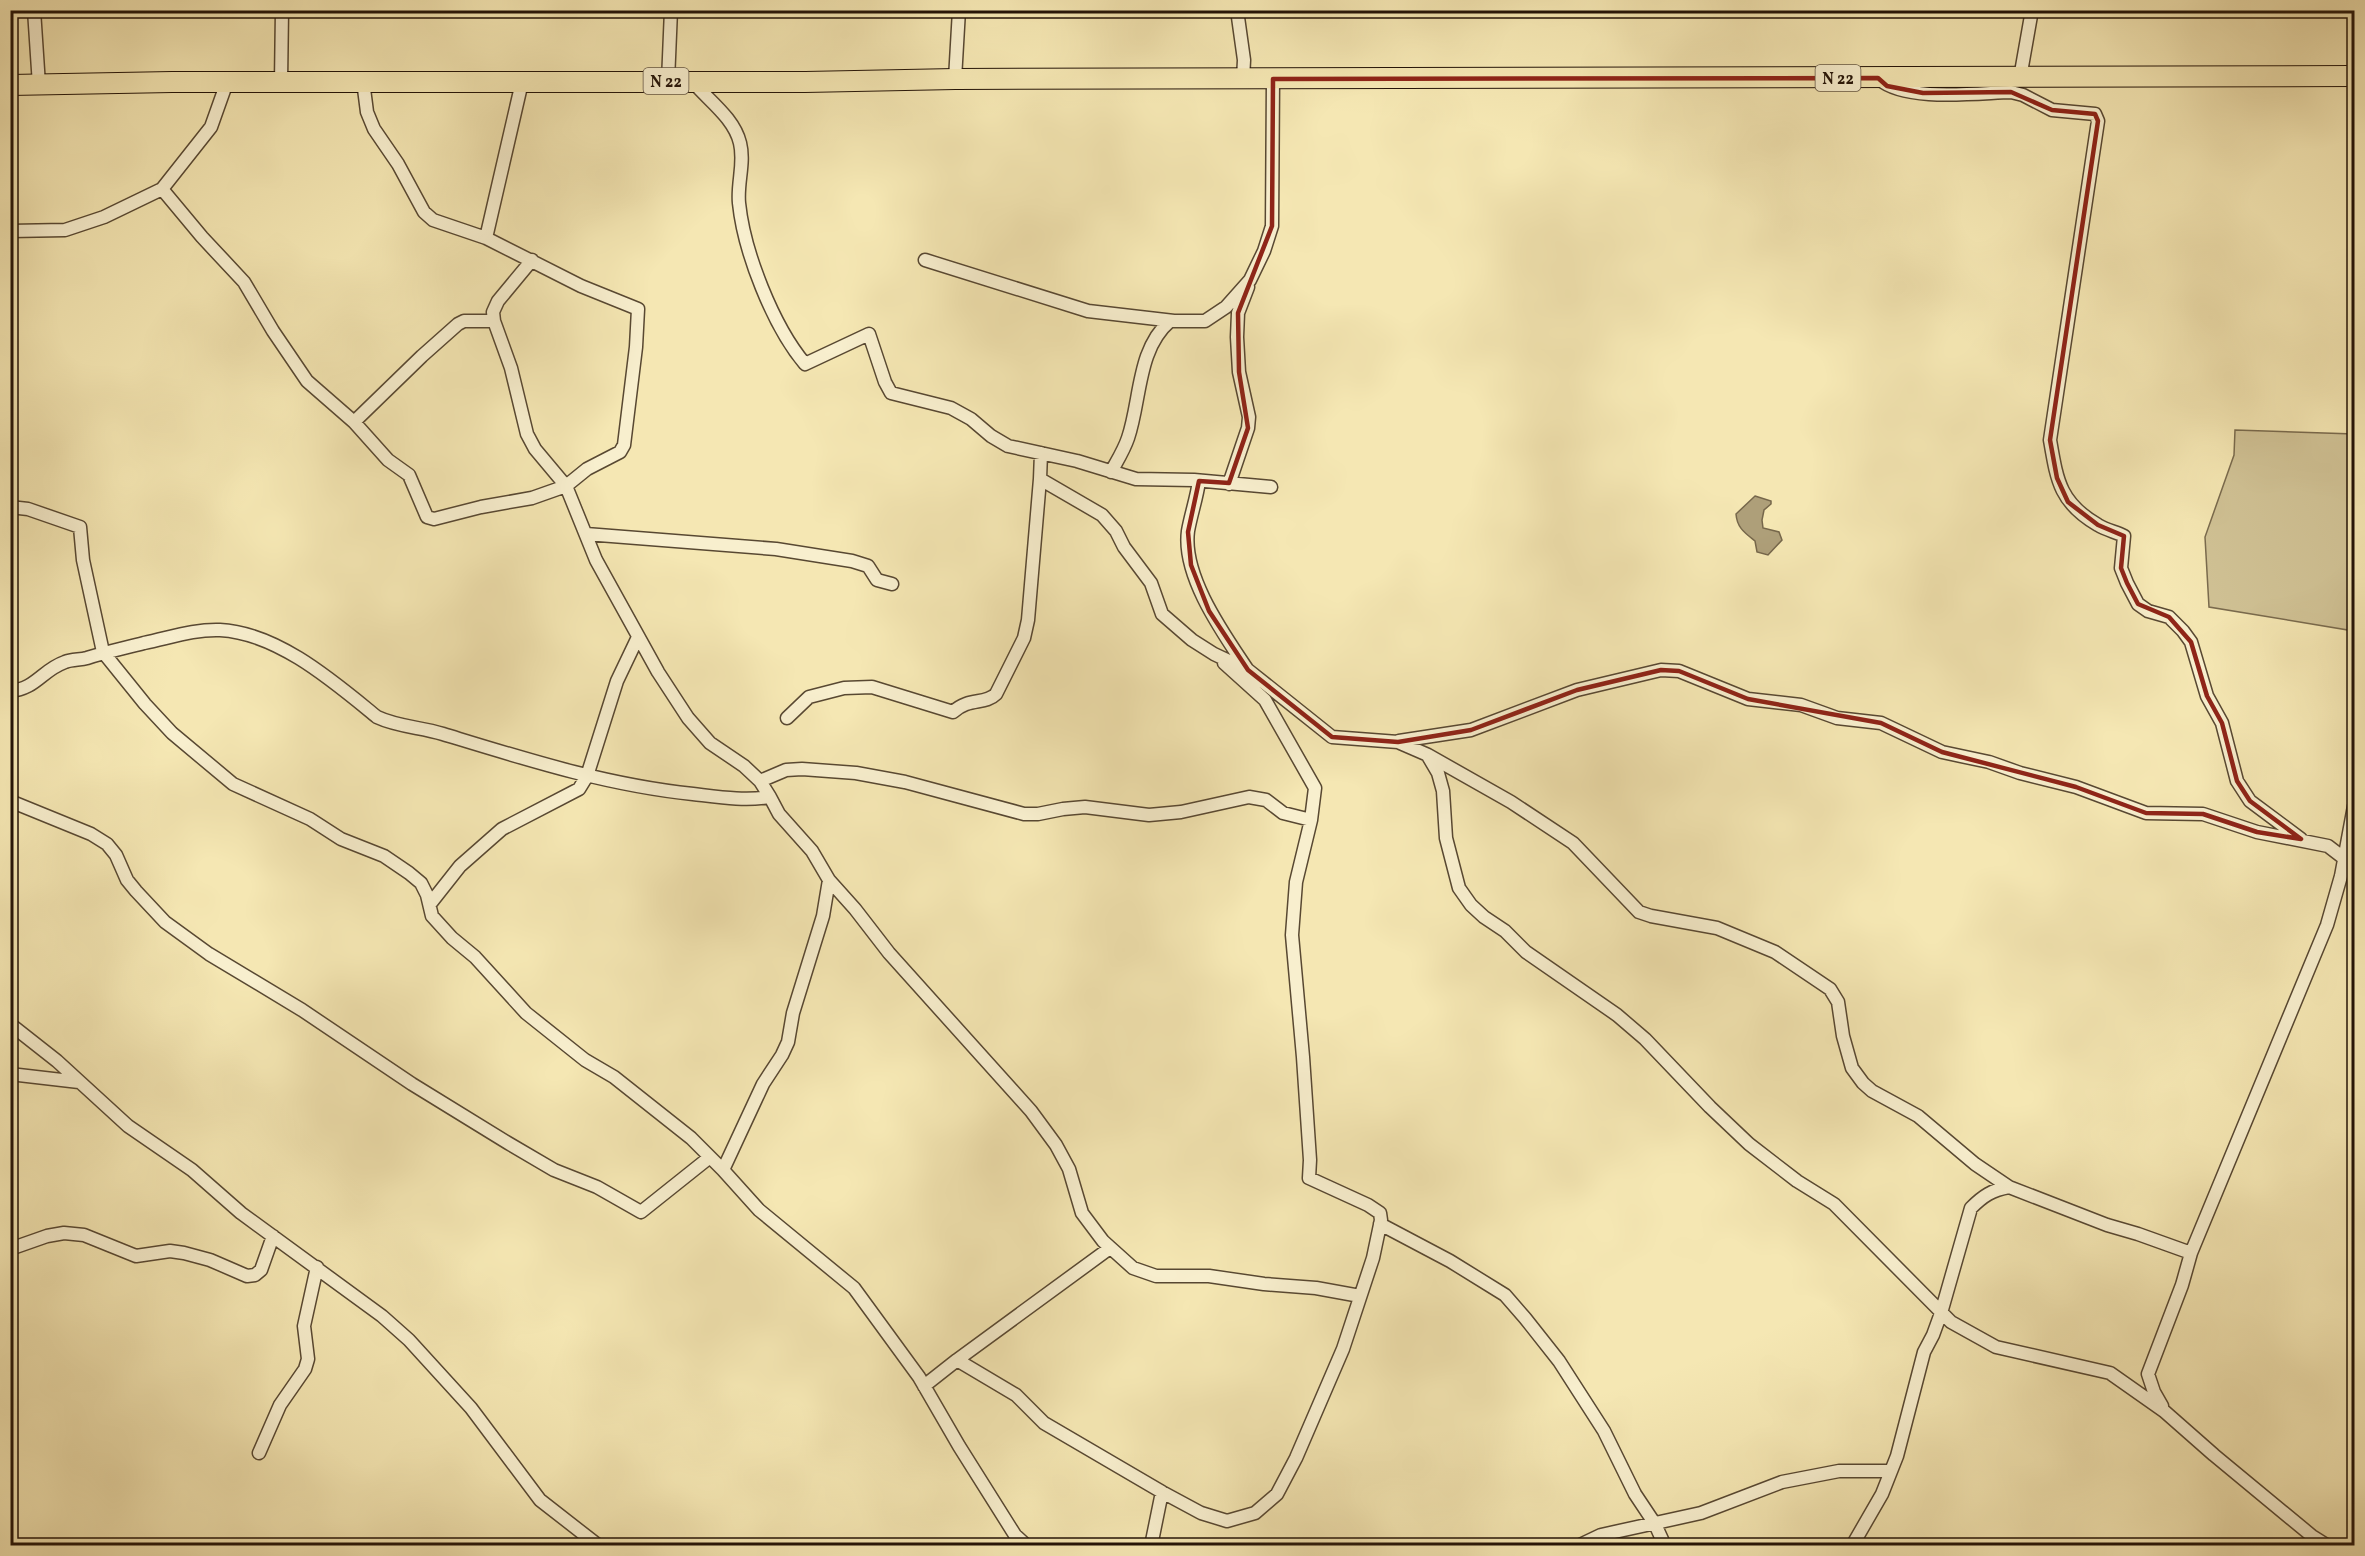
<svg xmlns="http://www.w3.org/2000/svg" width="2365" height="1556" viewBox="0 0 2365 1556" font-family="Vollkorn,serif">
<rect width="100%" height="100%" fill="#f5e7b3"/>
<filter id="stains"><feTurbulence type="fractalNoise" baseFrequency=".00333" numOctaves="4"/><feColorMatrix values="0 0 0 0 .2 0 0 0 0 .09 0 0 0 0 .02 0 0 0 .5 -.17"/></filter>
<radialGradient id="worn" r=".72"><stop offset=".6" stop-color="#630" stop-opacity="0"/><stop offset="1" stop-color="#630" stop-opacity=".3"/></radialGradient>
<!-- green -->
<path fill="#d1c396" stroke="#7a6b4e" stroke-width="1.5" d="M2235,430L2354,434V631L2209,607L2205,537L2234,455Z"/>
<!-- water -->
<path fill="#ae9f79" stroke="#76674b" stroke-width="1.5" d="M1755,496L1771,501V504L1764,510L1762,520L1763,528L1779,532L1782,540L1768,555L1757,552L1755,541C1745,533 1737,528 1736,514Z"/>
<g fill="none" stroke-linecap="round" stroke-linejoin="round">
<!-- minor casing -->
<g stroke="#584832" stroke-width="15">
<path id="minor" d="M34,10L39,85
M1237,10L1244,60L1243,79
M2020,78L2032,10
M955,79L959,10
M1879,79C1905,102 1976,93 2011,92L2023,95L2052,110L2095,114L2098,121L2050,440C2057,481 2060,503 2098,525C2106,530 2116,532 2124,536L2121,568L2127,583L2138,604L2148,611L2169,617L2183,631L2191,642L2207,696L2222,723L2237,781L2250,801L2301,839
M363,81L367,112L374,129L398,164L424,212L433,220L486,238
M668,81L671,10
M281,82L282,10
M693,82C709,101 734,118 740,143C745,163 737,183 739,203C744,252 773,326 805,364L869,334L885,382L891,393L951,408L971,419L991,436L1008,446L1077,461L1136,479L1194,480L1271,487
M162,189L202,237L244,282L273,331L307,381L354,422L388,460L409,475L427,517L434,519L481,507L532,498L566,486L587,469L620,452L624,445L636,347L638,309L581,286L486,238L522,82
M10,231L65,230L104,217L162,189L211,127L227,82
M532,260L498,301L493,312L494,321L511,368L527,434L535,449L566,486L596,560L658,672L688,718L710,743L744,766L760,781L770,797
M925,260L1088,311L1174,321H1205L1226,307L1250,280L1264,251L1272,226L1273,79
M354,422L422,356L458,324L464,321H494
M1041,453L1040,479L1102,515L1116,531L1124,547L1151,583L1162,614L1192,640L1214,654L1248,670L1332,737L1398,742L1428,755L1511,802L1573,843L1639,912L1651,916L1717,928L1775,952L1830,989L1838,1002L1843,1036L1852,1068L1863,1083L1872,1091L1918,1116L1975,1164L2009,1187L2107,1225L2138,1234L2191,1253
M1111,472C1117,461 1124,450 1128,438C1141,400 1137,349 1170,321
M1199,481C1197,497 1191,514 1188,531C1182,576 1223,633 1247,669
M1229,484L1248,428L1249,417L1239,372L1237,337L1238,313L1248,287
M10,507L28,509L80,527L83,560L103,652L145,704L172,733L233,784L310,819L341,839L384,856L409,873L421,883L427,895L432,916L452,938L475,957L526,1013L585,1060L614,1077L691,1138L723,1170L759,1210L854,1288L919,1377L959,1446L1015,1535L1027,1546
M586,534L776,549L852,561L868,566L877,580L892,584
M10,691C36,689 42,670 65,662C72,659 80,660 87,658C106,652 125,648 144,643C169,638 194,629 220,630C278,633 334,682 377,717C398,727 421,727 443,734C525,759 606,785 693,794C719,797 744,801 770,797L779,814L812,851L829,880L855,909L889,953L1031,1111L1056,1145L1069,1169L1082,1213L1103,1241L1133,1268L1156,1276H1209L1264,1284L1316,1288L1360,1296
M787,718L809,697L844,688L872,687L953,712C969,697 985,705 996,694L1024,638L1028,620L1040,479
M1399,741L1471,730L1577,690L1661,670L1679,671L1748,699L1801,705L1837,718L1881,723L1942,752L1989,762L2020,773L2076,787L2146,813L2203,814L2257,832L2328,846L2354,866
M1428,756L1438,773L1443,791L1446,838L1459,888L1471,905L1484,917L1505,931L1526,952L1617,1015L1645,1039L1710,1107L1749,1144L1797,1181L1834,1204L1951,1322L1996,1347L2110,1373L2164,1411L2214,1455L2312,1536L2328,1546
M760,781L786,770L802,769L856,773L905,782L1024,814H1038L1063,809L1085,807L1149,815L1181,812L1249,797L1266,800L1283,813L1311,820
M10,801L91,834L107,844L116,855L127,880L136,891L165,922L209,954L302,1010L412,1084L508,1143L554,1170L597,1187L641,1212L710,1157
M430,904L460,866L502,829L579,789L587,776L617,681L638,637
M10,1024L57,1061L128,1126L192,1170L241,1213L382,1316L409,1340L471,1408L540,1500L599,1546
M10,1074L79,1082
M723,1170L763,1084L782,1055L788,1042L793,1013L823,916L829,880
M1380,1224L1450,1261L1505,1295L1525,1318L1559,1361L1604,1431L1635,1494L1655,1524L1665,1546
M10,1249L47,1236L64,1233L84,1235L136,1256L170,1251L184,1253L210,1260L247,1276L255,1275L261,1270L273,1236
M957,1360L1110,1248
M924,1386L957,1360L1016,1395L1044,1423L1162,1492
M2162,1406L2154,1392L2148,1374L2182,1285L2191,1253L2327,925L2341,876L2354,806
M259,1453L280,1405L305,1369L308,1359L304,1326L317,1267
M1151,1546L1162,1492L1201,1513L1227,1521L1255,1513L1277,1494L1296,1458L1343,1349L1373,1258L1381,1220L1380,1213L1368,1205L1309,1178L1310,1160L1303,1057L1292,935L1296,882L1311,820L1315,788L1265,700L1224,663
M1578,1546L1601,1535L1701,1513L1782,1482L1839,1471H1891
M1852,1546L1882,1494L1897,1456L1924,1352L1933,1335L1941,1313L1971,1208C1983,1196 1992,1190 2009,1187"/>
</g>
<!-- primary casing -->
<g stroke="#231307" stroke-width="22">
<path id="primary" d="M10,85L172,82H805L955,79L2354,76"/>
</g>
<!-- minor -->
<use href="#minor" stroke="#f8efce" stroke-width="12"/>
<!-- primary -->
<use href="#primary" stroke="#f5e7b3" stroke-width="20"/>
</g>
<!-- marked area -->
<path fill="none" stroke="#8f2418" stroke-width="4.5" stroke-linejoin="round" d="M1878,78L1887,86L1923,93L2011,92L2052,110L2095,114L2098,121L2050,440L2057,478L2068,502L2098,525L2124,536L2121,568L2127,583L2138,604L2169,617L2191,642L2207,696L2222,723L2237,781L2250,801L2301,839L2257,832L2203,814L2146,813L2076,787L1942,752L1881,723L1748,699L1679,671L1661,670L1577,690L1471,730L1398,742L1332,737L1248,670L1209,611L1191,565L1188,532L1199,481L1229,483L1248,428L1239,372L1238,313L1272,226L1273,79Z"/>
<g text-anchor="middle" stroke-width="5" stroke-linejoin="round" paint-order="stroke">
<!-- shield labels -->
<g fill="#f8efce" stroke="#635543" stroke-width="1.5">
<rect x="1815.5" y="65" width="45" height="26" rx="4.5"/>
<rect x="643.5" y="68" width="45" height="26" rx="4.5"/>
</g>
<g font-size="16" font-weight="bold" fill="#231307">
<text x="1838" y="84">N 22</text>
<text x="666" y="87">N 22</text>
</g>
</g>
<!-- margin -->
<rect width="2365" height="1556" fill="none" stroke="#f5e7b3" stroke-width="36"/>
<rect x="12" y="12" width="2341" height="1532" fill="none" stroke="#231307" stroke-width="3"/>
<rect x="18" y="18" width="2329" height="1520" fill="none" stroke="#231307" stroke-width="1.5"/>
<rect width="100%" height="100%" filter="url(#stains)"/>
<rect width="100%" height="100%" fill="url(#worn)"/>
</svg>
